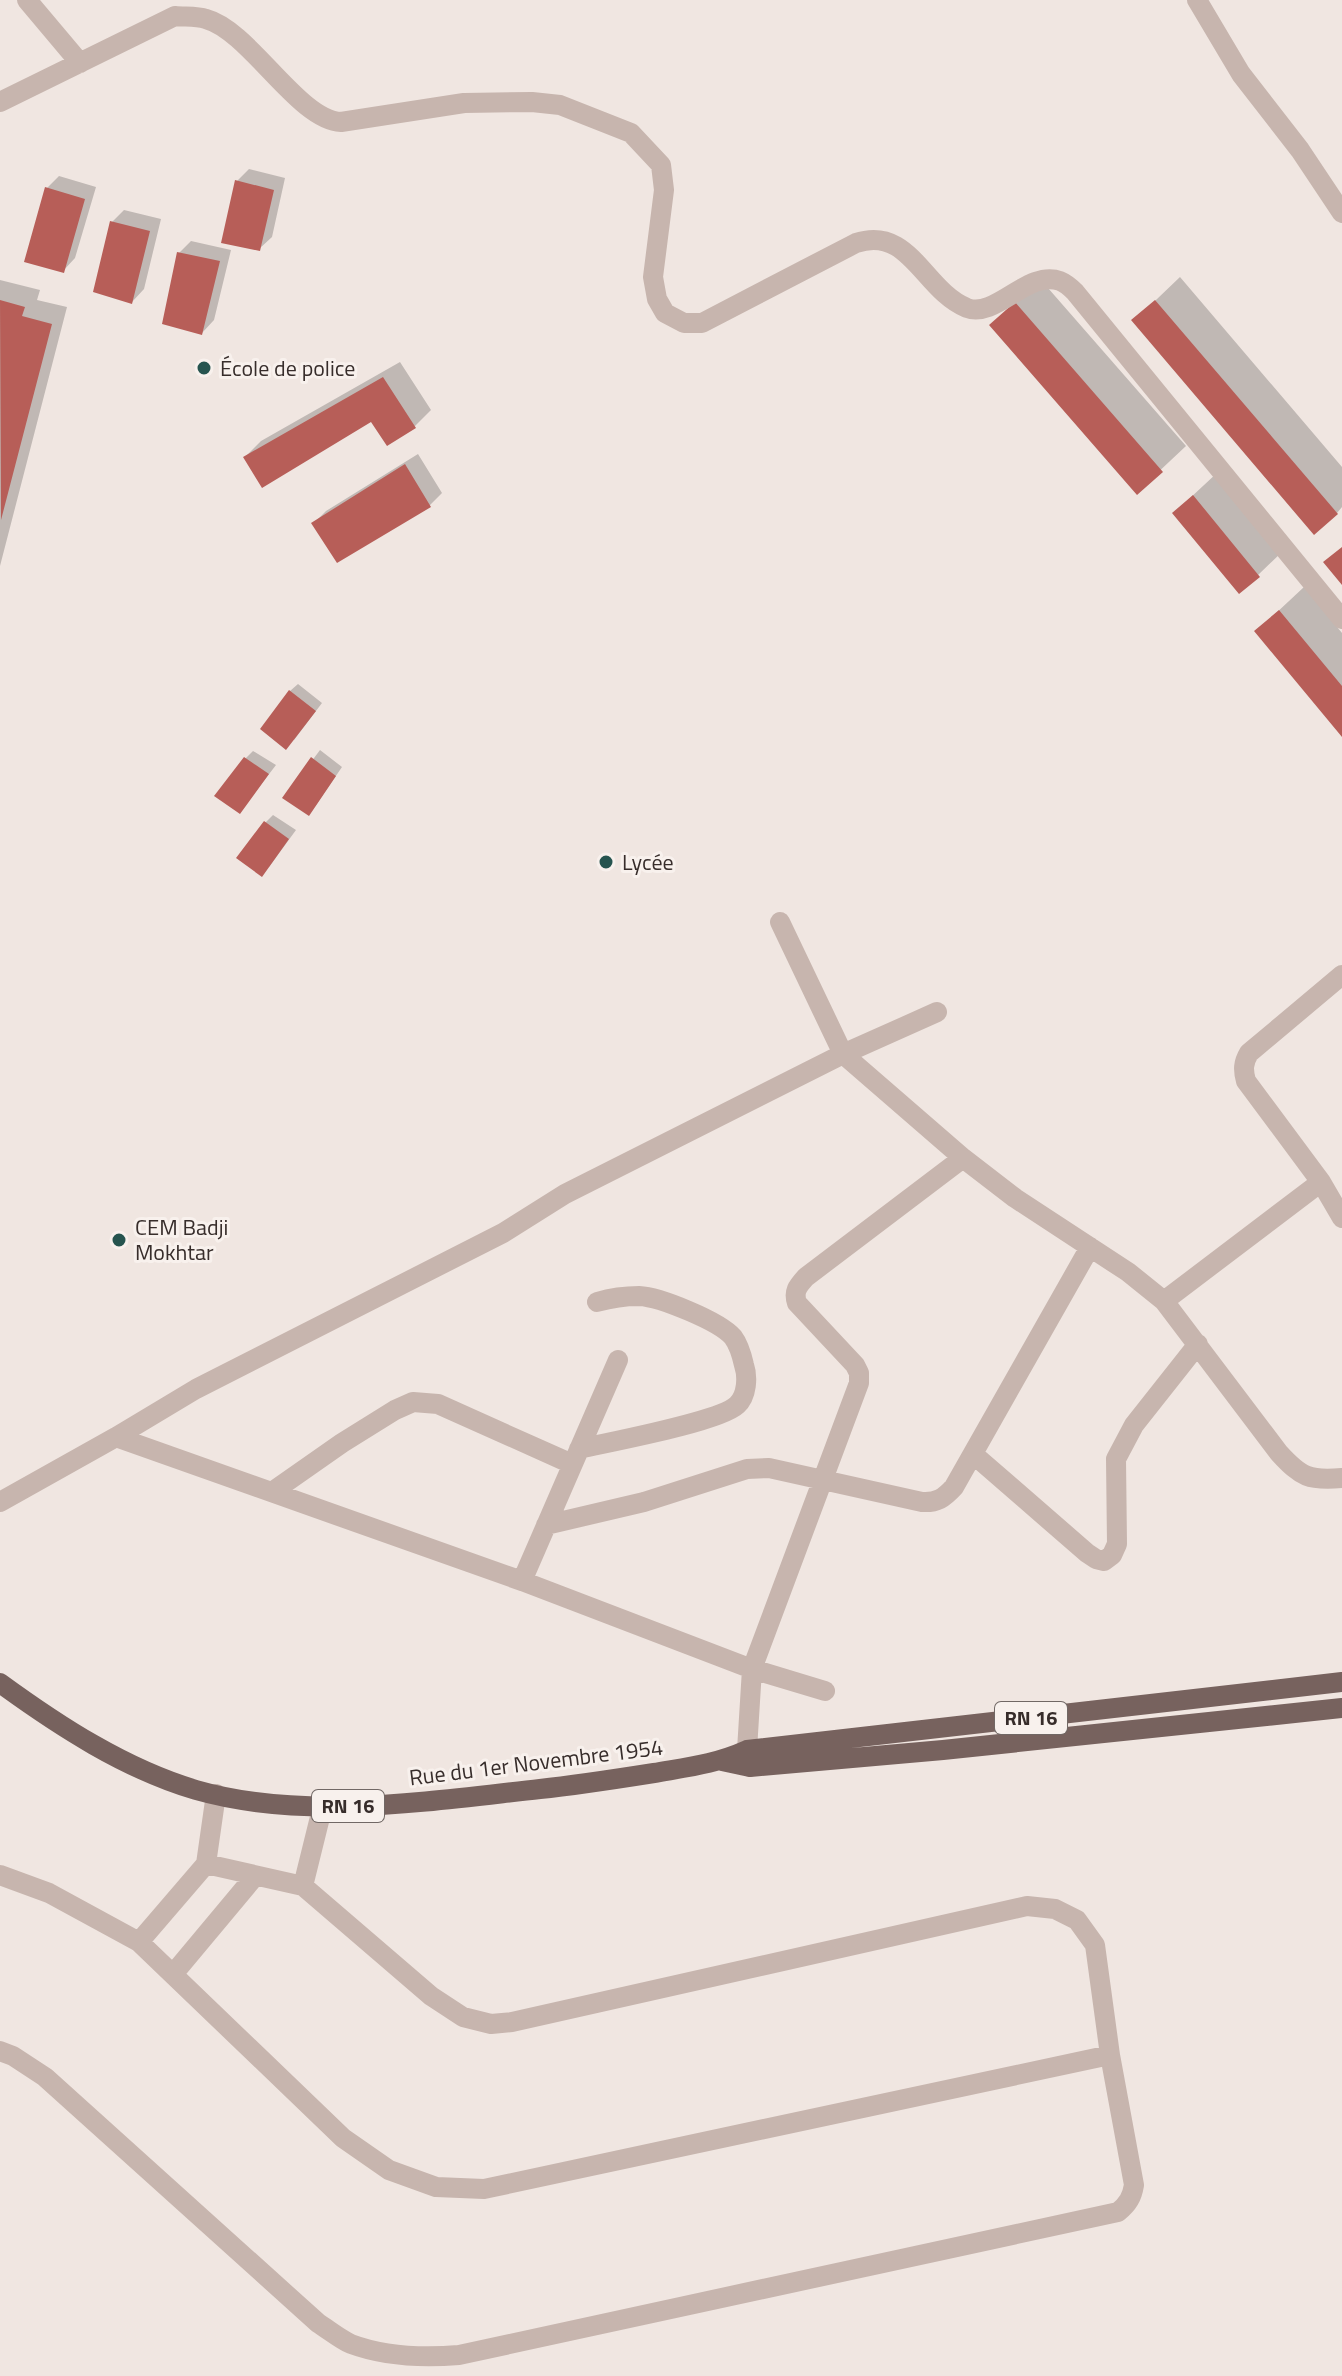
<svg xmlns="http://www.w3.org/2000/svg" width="1342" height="2376" viewBox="0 0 1342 2376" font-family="'Titillium Web',sans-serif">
<rect width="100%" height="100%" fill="#f0e6e1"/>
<!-- shadow -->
<path fill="#0003" d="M249,169L285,178L272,237L259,249L237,181Z
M59,176L96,187L75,258L63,271L47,188Z
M124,210L161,219L144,289L132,302L112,222Z
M191,241L231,250L214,320L202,333L179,253Z
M1180,277L1342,467V507L1337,513L1134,321Z
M0,280L40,290L37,300L67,307L0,566Z
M1041,280L1186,446L1137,492L992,326Z
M400,362L431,410L415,426L388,443L372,420L245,457L261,441Z
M418,454L442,493L430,505L338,560L314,523L326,511Z
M1218,472L1283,551L1258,575L1174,513Z
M1304,587L1342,633V734L1257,631Z
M298,684L322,703L294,740L290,691Z
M320,750L342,767L316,805L285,797Z
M253,751L276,765L240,812L245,759Z
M273,815L296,830L269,867L265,823Z"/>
<!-- building -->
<path fill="#b75e58" d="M235,180L274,190L260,251L221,243Z
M45,187L85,199L64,273L24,262Z
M110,221L150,231L132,304L93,292Z
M177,252L220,261L202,335L162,324Z
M0,300L25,307L22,316L52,324L1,520Z
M1155,300L1338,514L1314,535L1131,320Z
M1015,302L1163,472L1137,495L989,325Z
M383,377L416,428L387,446L371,422L262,488L243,457Z
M405,464L431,507L337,563L311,523Z
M1193,495L1260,577L1239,594L1172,513Z
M1342,547V585L1323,562Z
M1279,610L1342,686V737L1254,631Z
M289,690L316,711L286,750L260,729Z
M244,757L269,774L240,814L214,796Z
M311,757L336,776L309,816L282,798Z
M264,821L289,839L262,877L236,858Z"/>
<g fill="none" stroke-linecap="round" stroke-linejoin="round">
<!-- street -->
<path stroke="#c7b5ae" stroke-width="20" d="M27,0L80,63
M1197,0L1241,74L1300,150L1342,213
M0,102L175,16C185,17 197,16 206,19C250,31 298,120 341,122L464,103L532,102L560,105L631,133L661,165L664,190L653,277L657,299L665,313L684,323H702L856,243C910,225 923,290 967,308C996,319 1028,269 1060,281C1065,283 1071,288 1075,292L1342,619
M780,922L843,1054L963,1158L1015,1198L1128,1272L1164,1301L1279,1453C1301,1477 1309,1481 1342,1478
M1342,975L1249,1053C1243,1063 1243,1070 1246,1081L1321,1182L1342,1218
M1164,1301L1321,1182
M116,1437L196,1389L503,1233L565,1194L843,1054L937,1012
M579,1449C609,1442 719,1422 737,1405C747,1396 748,1377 744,1365C742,1356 739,1345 733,1337C719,1321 660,1297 639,1296C625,1296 611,1298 597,1302
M973,1454L1087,1553L1096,1559L1104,1561L1112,1555L1117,1544L1116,1459L1134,1425L1198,1344
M272,1492L342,1443L395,1410L413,1402L438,1404L572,1464
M0,1502L116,1437L522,1581L752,1669L825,1691
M546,1525L644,1502L747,1469L769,1468L922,1502C937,1503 944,1498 954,1487L1090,1247
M522,1581L618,1360
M750,1767L747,1750L752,1669L859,1383V1373L855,1365L797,1303C793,1291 798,1286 806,1277L963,1158
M0,1875L49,1893L139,1942L343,2138L389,2170L436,2187L484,2189L1110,2055
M303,1886L323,1805
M139,1942L206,1864L216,1794
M174,1973L255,1876
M0,2051L13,2056L45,2077L318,2323C329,2330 340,2339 351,2344C386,2357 423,2358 459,2355L1118,2212C1128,2204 1132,2197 1134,2185L1110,2055L1095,1945L1077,1920L1055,1909L1027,1906L512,2022L491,2024L463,2017L431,1996L303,1886L206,1864"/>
<!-- primary -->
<path stroke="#77625e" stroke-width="20" d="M0,1683C59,1726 125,1769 196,1790C304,1821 430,1801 540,1789C578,1785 616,1779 654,1773C688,1767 716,1764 747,1750L1342,1682
M722,1761L750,1767L943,1750L1342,1708"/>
</g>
<!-- markers -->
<g fill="#26544f" stroke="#f8f1ed" stroke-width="3">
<circle cx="204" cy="368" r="8"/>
<circle cx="606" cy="862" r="8"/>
<circle cx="119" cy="1240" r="8"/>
</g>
<g text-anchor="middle" stroke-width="6" stroke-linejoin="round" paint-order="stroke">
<!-- shield labels -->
<g fill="#f8f1ed" stroke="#716865" stroke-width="2">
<rect x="995" y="1702" width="72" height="32" rx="6"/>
<rect x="312" y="1790" width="72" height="32" rx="6"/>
</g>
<g font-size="20" font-weight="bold" fill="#372d2b">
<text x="1031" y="1725">RN 16</text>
<text x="348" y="1813">RN 16</text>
</g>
<!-- poi labels -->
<g font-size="22" fill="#372d2b" stroke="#f8f1ed" text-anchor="start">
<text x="220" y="376">École de police</text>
<text x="622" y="870">Lycée</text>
<text x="135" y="1235">CEM Badji<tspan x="135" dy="25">Mokhtar</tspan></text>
</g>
<!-- street labels -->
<g font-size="22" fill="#372d2b" stroke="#f8f1ed">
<text transform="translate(536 1762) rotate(-7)" y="8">Rue du 1er Novembre 1954</text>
</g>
</g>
</svg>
